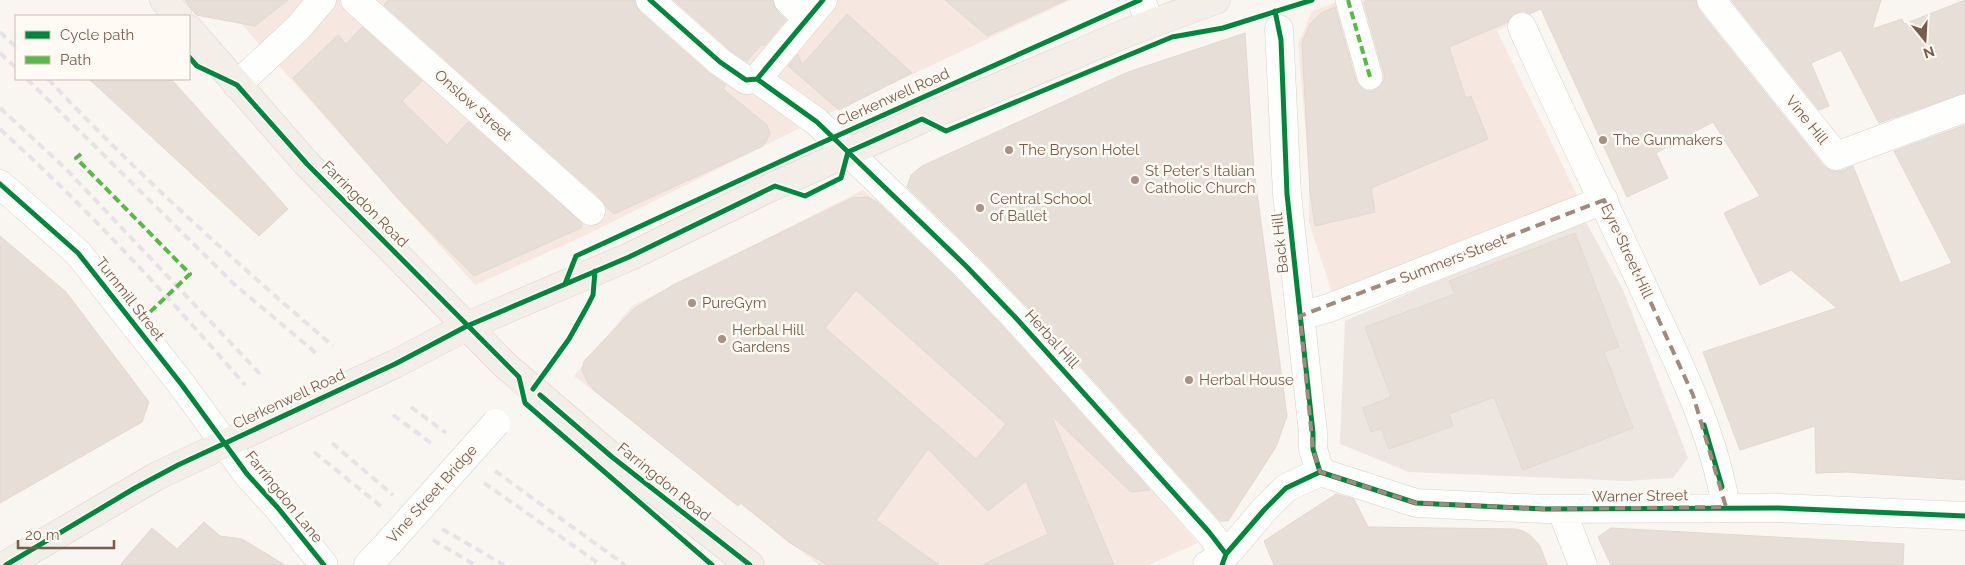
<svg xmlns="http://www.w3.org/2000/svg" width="1965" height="565" viewBox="0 0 1965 565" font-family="Raleway,sans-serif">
<rect width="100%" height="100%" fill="#f9f5f0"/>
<!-- commercial -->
<path fill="#f6e8e1" d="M220,0H1071L834,111L588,234L475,285Z
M1343,0H1505L1514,22L1497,31L1580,201L1332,293L1309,222V172L1298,44L1312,11Z
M863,190L882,205L1015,329L1198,543L1149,565H819L574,376L632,306Z"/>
<!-- industrial -->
<path fill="#ede5e0" d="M1586,222L1623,290L1688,458L1673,478L1626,481L1409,472L1340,444L1345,321L1423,287Z"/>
<!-- building -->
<path fill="#e6ded7" stroke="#e2d8d2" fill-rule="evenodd" d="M185,0H288L255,26L196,15Z
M388,0H635V5L640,12L710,74L726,85L723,89L767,125L770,134L763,146L614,214L606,207L601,199L384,5Z
M674,0H773L777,11L786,20L764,46L762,44L747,61L730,50Z
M945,0H1066L987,36Z
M1366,0H1696L1699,10L1824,166L1832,171H1841L1853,166L1900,283L1952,263L1894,151L1965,125V480L1847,472L1816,473L1815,426L1740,450L1703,352L1837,308L1791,270L1760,285L1724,213L1760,196L1713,122L1656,153L1668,178L1627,197L1541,9L1529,14L1523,11L1516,13L1510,18L1508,22L1449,47L1466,98L1471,96L1488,139L1371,188L1375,212L1315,226L1310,192L1302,43L1310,24L1321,13L1335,7L1356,81L1360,87L1366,91H1373L1380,87L1384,81V73L1364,3Z
M1731,0H1881L1872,29L1902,19L1904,24L1965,0V93L1879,123L1841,50L1811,63L1829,106L1819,110Z
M847,14L912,73L839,110L788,66L798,54L802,65Z
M362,27L422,81L402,101L447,145L468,122L582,223L581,228L474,276L401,202L293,78L338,35L346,44Z
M1245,33L1254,170L1287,416L1276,447L1228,521H1220L1026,306L977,255L907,187L911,175L922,166L1128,72Z
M89,79H171L288,209L259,236Z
M868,197L878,203L955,277L1004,328L1150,490L1131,492L1051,415L1114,565H982L1048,534L1026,481L988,511L928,449L876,520L939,565H828L790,543L741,503L738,506L595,391L588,383L582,370L584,361L635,308L673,285L852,198ZM856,290L1006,424L976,459L825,328Z
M1575,233L1619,347L1604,352L1633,428L1523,470L1494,397L1449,414L1453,426L1389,449L1381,428L1371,432L1363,408L1391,397L1365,327L1455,294L1449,281Z
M0,236L66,292L149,402L142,422L0,503Z
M1336,494L1354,499L1368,527L1515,529L1523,531L1530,535L1540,546L1547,565H1274L1264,541Z
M204,522L220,536L242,539L285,565H120L152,528L177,549Z
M1611,528L1904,544L1903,565H1611L1598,537Z"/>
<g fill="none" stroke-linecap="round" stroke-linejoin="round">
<!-- pedestrian casing -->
<g stroke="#d7d1cb" stroke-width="26">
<path id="pedestrian" d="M1348,0L1370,77"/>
</g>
<!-- minor casing -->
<g stroke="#d7d1cb" stroke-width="29">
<path id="minor" d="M355,0L591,211
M650,0L720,62L746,80L757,79L817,122L966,266L1015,317L1209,532L1226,554
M788,0L807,18
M1711,0L1836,156L1965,108
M1522,27C1563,119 1608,210 1650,302C1681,368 1714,434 1726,507
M1279,29L1287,194L1313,433V449L1320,472
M757,79L823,0
M237,85L298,28L322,0
M0,184L78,253L182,385L247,474L278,508L324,565
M1300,316L1329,308L1604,200
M1320,472L1416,503L1544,509L1779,508L1965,516
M1561,509L1583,565
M368,565L386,546
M1207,565L1226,554L1231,549L1264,510L1286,488L1320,472"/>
</g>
<!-- secondary casing -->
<g stroke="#d9d2cb" stroke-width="29">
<path id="secondary" d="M1141,0L1150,23"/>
</g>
<!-- primary casing -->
<g stroke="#dad1cc" stroke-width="29">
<path id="primary" d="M164,0L178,16
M189,29L307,164L506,366L612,457L750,565
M395,364L467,326L629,257L767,189L922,119L1131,31L1216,0
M6,565L155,477L254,430"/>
</g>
<!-- pedestrian -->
<use href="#pedestrian" stroke="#fefefd" stroke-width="25"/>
<!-- minor -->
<use href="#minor" stroke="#fefefd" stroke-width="28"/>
<!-- secondary -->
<use href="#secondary" stroke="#fefefd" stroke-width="28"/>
<!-- primary -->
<use href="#primary" stroke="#f3eee8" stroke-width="28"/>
<!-- rail -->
<path stroke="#e6e3e7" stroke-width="4" stroke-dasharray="8 5" stroke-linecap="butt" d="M0,32L16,47
M0,53L16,68
M27,79L234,284L316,353
M48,79C137,174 234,261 333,346
M0,108L65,168L263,377
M0,129C88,209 167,295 245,385
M411,407L446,433
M393,415L435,446
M332,443L393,495
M314,452L383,508
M495,471L625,565
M484,483L601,565
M442,529L504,565
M433,540L475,565"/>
<!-- minor-bridge casing -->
<g stroke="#d7d1cb" stroke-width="29" stroke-linecap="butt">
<path id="minor-bridge" d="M386,546L496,423"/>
</g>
<!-- primary-bridge casing -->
<g stroke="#dad1cc" stroke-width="29" stroke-linecap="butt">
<path id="primary-bridge" d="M254,430L395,364"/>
</g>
<!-- minor-bridge -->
<use href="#minor-bridge" stroke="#fefefd" stroke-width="28"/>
<!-- primary-bridge -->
<use href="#primary-bridge" stroke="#f3eee8" stroke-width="28"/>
<!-- quiet -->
<path stroke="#58b947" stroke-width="4" stroke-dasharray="8 4" stroke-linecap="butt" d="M1348,0L1370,77
M81,154L76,158L190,274L149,313"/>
<!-- cycleway casing -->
<g stroke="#fffaf3" stroke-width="8">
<path id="cycleway" d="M650,0L720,62L746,80L757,79L817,122L966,266L1015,317L1209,532L1226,554
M1275,11L1281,40L1287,194L1313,433V449L1320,472
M189,57L197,66L237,85L307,164L519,377L525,403L712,565
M757,79L823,0
M848,152L922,119L946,131L1172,37L1223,28L1312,0
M0,184L78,253L182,385L247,474L278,508L324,565
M565,284L576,256L801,152L1140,0
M533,389L569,339L588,305L593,295L595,271
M540,395L612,457L750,565
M1704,425L1722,487
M1320,472L1416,503L1544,509L1779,508L1965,516
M6,565L135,488L178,465L395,364L467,326L629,257L775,186L805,196L841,178L848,152
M1222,565L1226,554L1264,510L1286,488L1320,472"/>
</g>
<!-- cycleway -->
<use href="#cycleway" stroke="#00873e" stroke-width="5"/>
</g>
<!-- marked area -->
<path fill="none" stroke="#9f8a7d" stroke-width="4" stroke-dasharray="10 6" stroke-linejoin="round" d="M1604,200L1693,395L1726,507L1544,509L1416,503L1320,472L1313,449L1300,316Z"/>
<!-- markers -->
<g fill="#a69286" stroke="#fffaf3" stroke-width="2">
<circle cx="1603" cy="140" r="5"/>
<circle cx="1009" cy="150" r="5"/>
<circle cx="1135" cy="180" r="5"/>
<circle cx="980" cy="208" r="5"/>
<circle cx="692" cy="303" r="5"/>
<circle cx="722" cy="339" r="5"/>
<circle cx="1189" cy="380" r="5"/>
</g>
<g text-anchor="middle" stroke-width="5" stroke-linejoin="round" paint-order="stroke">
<!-- street labels -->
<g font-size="15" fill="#7a5c4d" stroke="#fffaf3">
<text transform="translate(893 97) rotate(-24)" y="5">Clerkenwell Road</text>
<text transform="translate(473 105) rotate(42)" y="5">Onslow Street</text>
<text transform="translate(1807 120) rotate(51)" y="5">Vine Hill</text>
<text transform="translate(365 204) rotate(45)" y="5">Farringdon Road</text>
<text transform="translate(1280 243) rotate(-96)" y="5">Back Hill</text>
<text transform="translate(1627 251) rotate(65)" y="5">Eyre Street Hill</text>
<text transform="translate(1453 259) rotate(-21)" y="5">Summers Street</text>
<text transform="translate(130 299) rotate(52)" y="5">Turnmill Street</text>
<text transform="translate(1052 339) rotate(48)" y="5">Herbal Hill</text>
<text transform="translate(289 399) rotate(-25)" y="5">Clerkenwell Road</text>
<text transform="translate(664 482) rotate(39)" y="5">Farringdon Road</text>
<text transform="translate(432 494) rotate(-48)" y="5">Vine Street Bridge</text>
<text transform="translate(1640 496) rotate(-1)" y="5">Warner Street</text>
<text transform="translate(284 497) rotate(51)" y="5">Farringdon Lane</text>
</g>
<!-- poi labels -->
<g font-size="15" fill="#7a5c4d" stroke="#fffaf3" text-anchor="start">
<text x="1613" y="145">The Gunmakers</text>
<text x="1019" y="155">The Bryson Hotel</text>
<text x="1145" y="176">St Peter's Italian<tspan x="1145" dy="17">Catholic Church</tspan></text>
<text x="990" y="204">Central School<tspan x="990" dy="17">of Ballet</tspan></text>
<text x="702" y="308">PureGym</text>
<text x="732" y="335">Herbal Hill<tspan x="732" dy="17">Gardens</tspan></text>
<text x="1199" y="385">Herbal House</text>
</g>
</g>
<!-- legend -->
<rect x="15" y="15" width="175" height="65" fill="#fffaf3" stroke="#cabbb1"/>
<rect x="25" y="31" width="25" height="8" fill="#00873e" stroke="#cabbb1"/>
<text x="60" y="40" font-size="15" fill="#7a5c4d">Cycle path</text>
<rect x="25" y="56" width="25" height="8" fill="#58b947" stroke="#cabbb1"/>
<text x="60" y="65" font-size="15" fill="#7a5c4d">Path</text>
<!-- north arrow -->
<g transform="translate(1925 40) rotate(162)" stroke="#fffaf3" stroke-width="4" paint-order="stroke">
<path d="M0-4L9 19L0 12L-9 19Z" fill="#7a5c4d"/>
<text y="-8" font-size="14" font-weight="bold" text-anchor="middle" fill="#7a5c4d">N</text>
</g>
<!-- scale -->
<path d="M18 540v8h96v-8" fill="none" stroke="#7a5c4d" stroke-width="2.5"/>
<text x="25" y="540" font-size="15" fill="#7a5c4d" stroke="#fffaf3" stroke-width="4" paint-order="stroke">20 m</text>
</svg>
